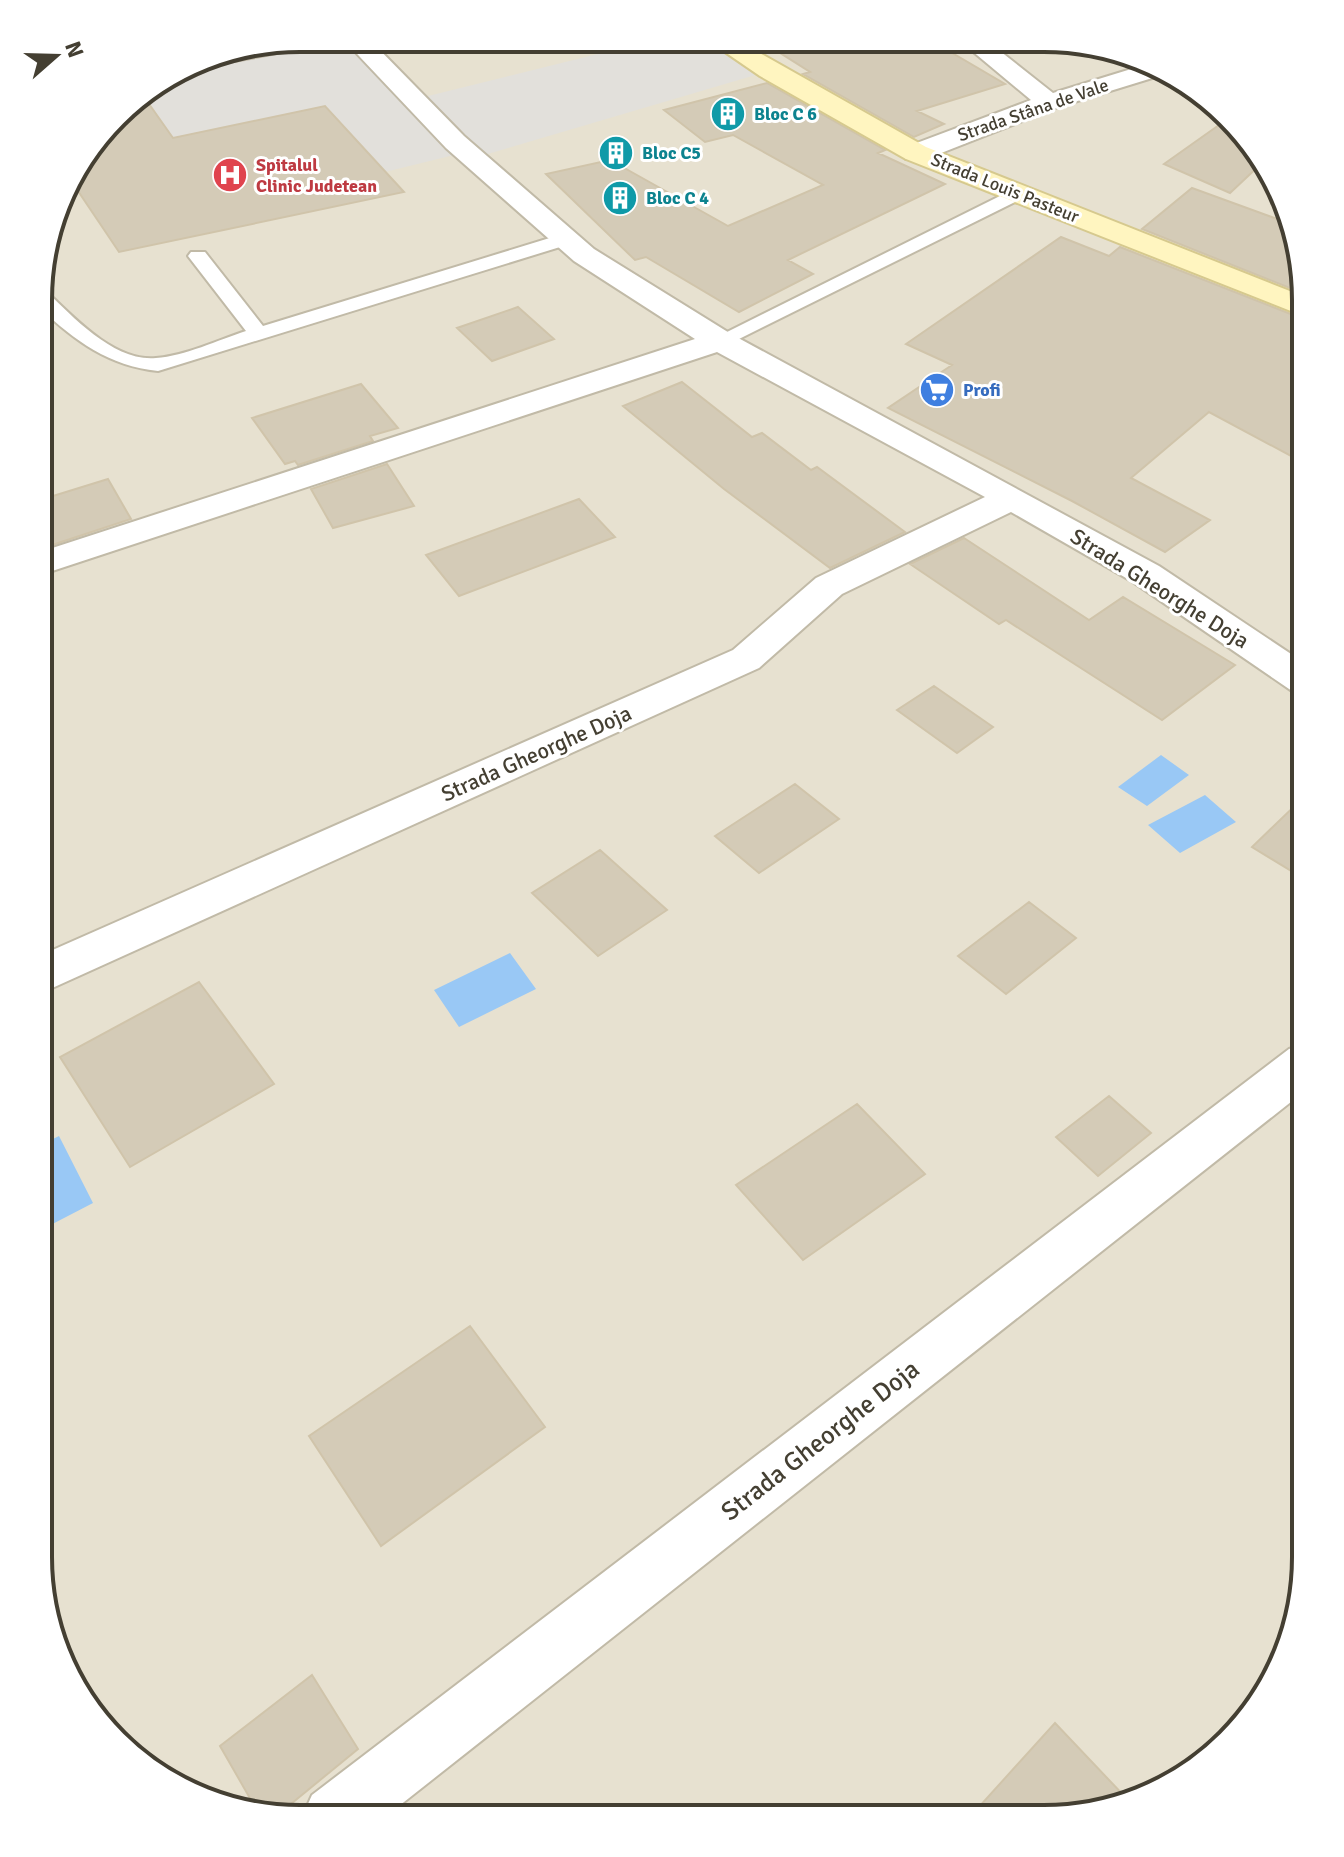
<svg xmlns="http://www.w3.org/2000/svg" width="1344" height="1857" viewBox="0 0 1344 1857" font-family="Signika,sans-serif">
<rect width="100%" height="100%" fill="#f3efe2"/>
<!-- residential -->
<path fill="#e7e1d0" d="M300,38L1079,40L1203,92L1279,185L1306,300L1305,1575L1262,1703L1159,1792L1044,1819L266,1817L154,1775L65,1672L38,1557L40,265L73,169L128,103L215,52Z"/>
<!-- parking -->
<path fill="#e2e0db" d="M343,39L454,155L385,172L325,106L173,138L142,94L193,65Z
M658,39H718L769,71L474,158L412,100Z"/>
<!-- water -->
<path fill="#99c8f5" d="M1161,755L1189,775L1147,806L1118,787Z
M1205,795L1236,822L1180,853L1148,825Z
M510,953L536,989L459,1027L434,990Z
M59,1136L93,1203L39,1231V1146Z"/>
<!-- building -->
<path fill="#d4cbb7" stroke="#d0c4aa" stroke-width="2" d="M758,39L930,40L1005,84L917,111L944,124L914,137L803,74L810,72Z
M767,83L885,150L878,153L945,184L788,260L813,274L739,312L646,257L635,260L546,174L610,160L728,226L823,185L733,135L705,142L664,110Z
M142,94L173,138L325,106L404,192L119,252L70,179L73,169L128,103Z
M1226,120L1262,163L1230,193L1164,164Z
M1192,188L1288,223L1305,294L1142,229Z
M1061,237L1109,256L1120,247L1306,320V464L1209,412L1131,478L1210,520L1165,552L1072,501L888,408L952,365L906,344Z
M518,307L554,339L492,361L457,328Z
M682,382L752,437L762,433L811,470L817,467L905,532L830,568L724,489L623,406Z
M361,384L398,428L370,436L373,441L298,465L295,461L285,464L252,418Z
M387,464L414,506L333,528L311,489Z
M108,479L131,519L40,549V500Z
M579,499L615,537L459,596L426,555Z
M964,538L1089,620L1123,597L1235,665L1162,720L1006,620L999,624L910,564Z
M934,686L993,727L957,753L897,710Z
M795,784L839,819L759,873L715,836Z
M1306,795V880L1252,847Z
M600,850L667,910L598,956L532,893Z
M1029,902L1076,938L1006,994L958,956Z
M199,982L274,1084L130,1167L60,1057Z
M1109,1096L1151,1133L1098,1176L1056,1137Z
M857,1104L925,1174L803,1260L736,1185Z
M470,1326L545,1427L381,1546L309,1436Z
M312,1675L358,1749L275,1817H266L259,1814L220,1746Z
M1055,1723L1128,1800L1044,1819H968Z"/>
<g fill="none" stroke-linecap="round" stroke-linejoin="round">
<!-- lane casing -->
<g stroke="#c1baa7" stroke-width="4">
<path id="lane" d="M1018,187L1027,193L1025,197L727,345H713L709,341Z
M566,233L576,239L573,243L158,371C109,366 75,341 40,308V290L47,292C74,318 115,362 156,358C185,356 218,340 246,331L188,256L191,252H205L263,326Z"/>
</g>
<!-- street casing -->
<g stroke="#c1baa7" stroke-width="4">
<path id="street" d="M300,38H332L320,45L202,67L193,65L215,52Z
M342,38H368L464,136L594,249L731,334L1159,566L1306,664V695L1292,691L1133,582L1011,512L842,594L759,668L39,994V956L733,650L816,578L985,497L717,352L40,575V552L695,339L574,261L446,148Z
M959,40H986L1053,93L1141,66L1162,75L1058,107L926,159H906L903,153L906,147L1031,100Z
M1306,1044V1090L385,1817H302L312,1795L1289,1049Z"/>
</g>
<!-- secondary casing -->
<g stroke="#d6c98e" stroke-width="4">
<path id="secondary" d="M706,39H735L926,147L1305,297L1306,317L906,159L760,76Z"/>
</g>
<!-- lane -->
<use href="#lane" fill="#fff" fill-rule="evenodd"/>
<!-- street -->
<use href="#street" fill="#fff" fill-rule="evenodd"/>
<!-- secondary -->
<use href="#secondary" fill="#fff5c0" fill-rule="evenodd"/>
</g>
<!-- icons -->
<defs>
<g id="building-disc" transform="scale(1.8)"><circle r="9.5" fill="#0f9aa8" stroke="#fff"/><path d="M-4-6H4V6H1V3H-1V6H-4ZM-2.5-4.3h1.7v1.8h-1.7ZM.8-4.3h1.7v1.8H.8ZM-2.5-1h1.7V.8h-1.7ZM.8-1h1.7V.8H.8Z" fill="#fff"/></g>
<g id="hospital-disc" transform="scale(1.8)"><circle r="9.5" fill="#e0444e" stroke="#fff"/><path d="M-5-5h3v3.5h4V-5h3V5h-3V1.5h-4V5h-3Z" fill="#fff"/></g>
<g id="supermarket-disc" transform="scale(1.8)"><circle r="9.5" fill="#3f7fe0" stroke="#fff"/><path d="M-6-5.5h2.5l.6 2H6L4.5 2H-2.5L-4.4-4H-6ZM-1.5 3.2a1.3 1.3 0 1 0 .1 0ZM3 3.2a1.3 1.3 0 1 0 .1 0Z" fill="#fff"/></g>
</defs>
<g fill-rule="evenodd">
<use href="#building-disc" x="728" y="114"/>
<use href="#building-disc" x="616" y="153"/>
<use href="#hospital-disc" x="230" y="175"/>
<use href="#building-disc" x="620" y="198"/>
<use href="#supermarket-disc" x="937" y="390"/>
</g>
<g text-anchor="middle" stroke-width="6" stroke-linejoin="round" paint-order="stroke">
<!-- far-street labels -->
<g font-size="18" fill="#443f32" stroke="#fff">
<text transform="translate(1033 110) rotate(-19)" y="6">Strada Stâna de Vale</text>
<text transform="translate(1005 188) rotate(22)" y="6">Strada Louis Pasteur</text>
</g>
<!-- far-culture labels -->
<g font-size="18" font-weight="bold" fill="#0d838f" stroke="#fff" text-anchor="start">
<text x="754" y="120">Bloc C 6</text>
<text x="642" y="159">Bloc C5</text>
<text x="646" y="204">Bloc C 4</text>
</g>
<!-- far-health labels -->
<g font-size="18" font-weight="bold" fill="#be3a42" stroke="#fff" text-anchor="start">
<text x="256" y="171">Spitalul<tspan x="256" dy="21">Clinic Judetean</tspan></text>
</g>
<!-- far-shop labels -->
<g font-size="18" font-weight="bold" fill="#366cbe" stroke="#fff" text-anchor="start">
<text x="963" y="396">Profi</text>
</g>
<!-- street labels -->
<g font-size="22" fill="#443f32" stroke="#fff">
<text transform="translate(1160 588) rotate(32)" y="8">Strada Gheorghe Doja</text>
<text transform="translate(536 753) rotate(-24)" y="8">Strada Gheorghe Doja</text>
</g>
<!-- near-street labels -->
<g font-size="26" fill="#443f32" stroke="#fff">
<text transform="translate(820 1440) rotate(-38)" y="9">Strada Gheorghe Doja</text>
</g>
</g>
<!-- crop -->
<path d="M0 0H1344V1857H0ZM300 52H1044A248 248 0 0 1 1292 300V1557A248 248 0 0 1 1044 1805H300A248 248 0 0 1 52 1557V300A248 248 0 0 1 300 52Z" fill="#fff" fill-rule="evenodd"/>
<path fill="none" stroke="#443f32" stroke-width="4" d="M300 52H1044A248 248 0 0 1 1292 300V1557A248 248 0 0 1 1044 1805H300A248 248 0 0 1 52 1557V300A248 248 0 0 1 300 52Z"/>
<!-- north arrow -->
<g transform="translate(56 56) rotate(70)" stroke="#ffffff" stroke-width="6" paint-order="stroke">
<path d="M0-6L14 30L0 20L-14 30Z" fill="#443f32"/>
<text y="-12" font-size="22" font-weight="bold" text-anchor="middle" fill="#443f32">N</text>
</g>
</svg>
